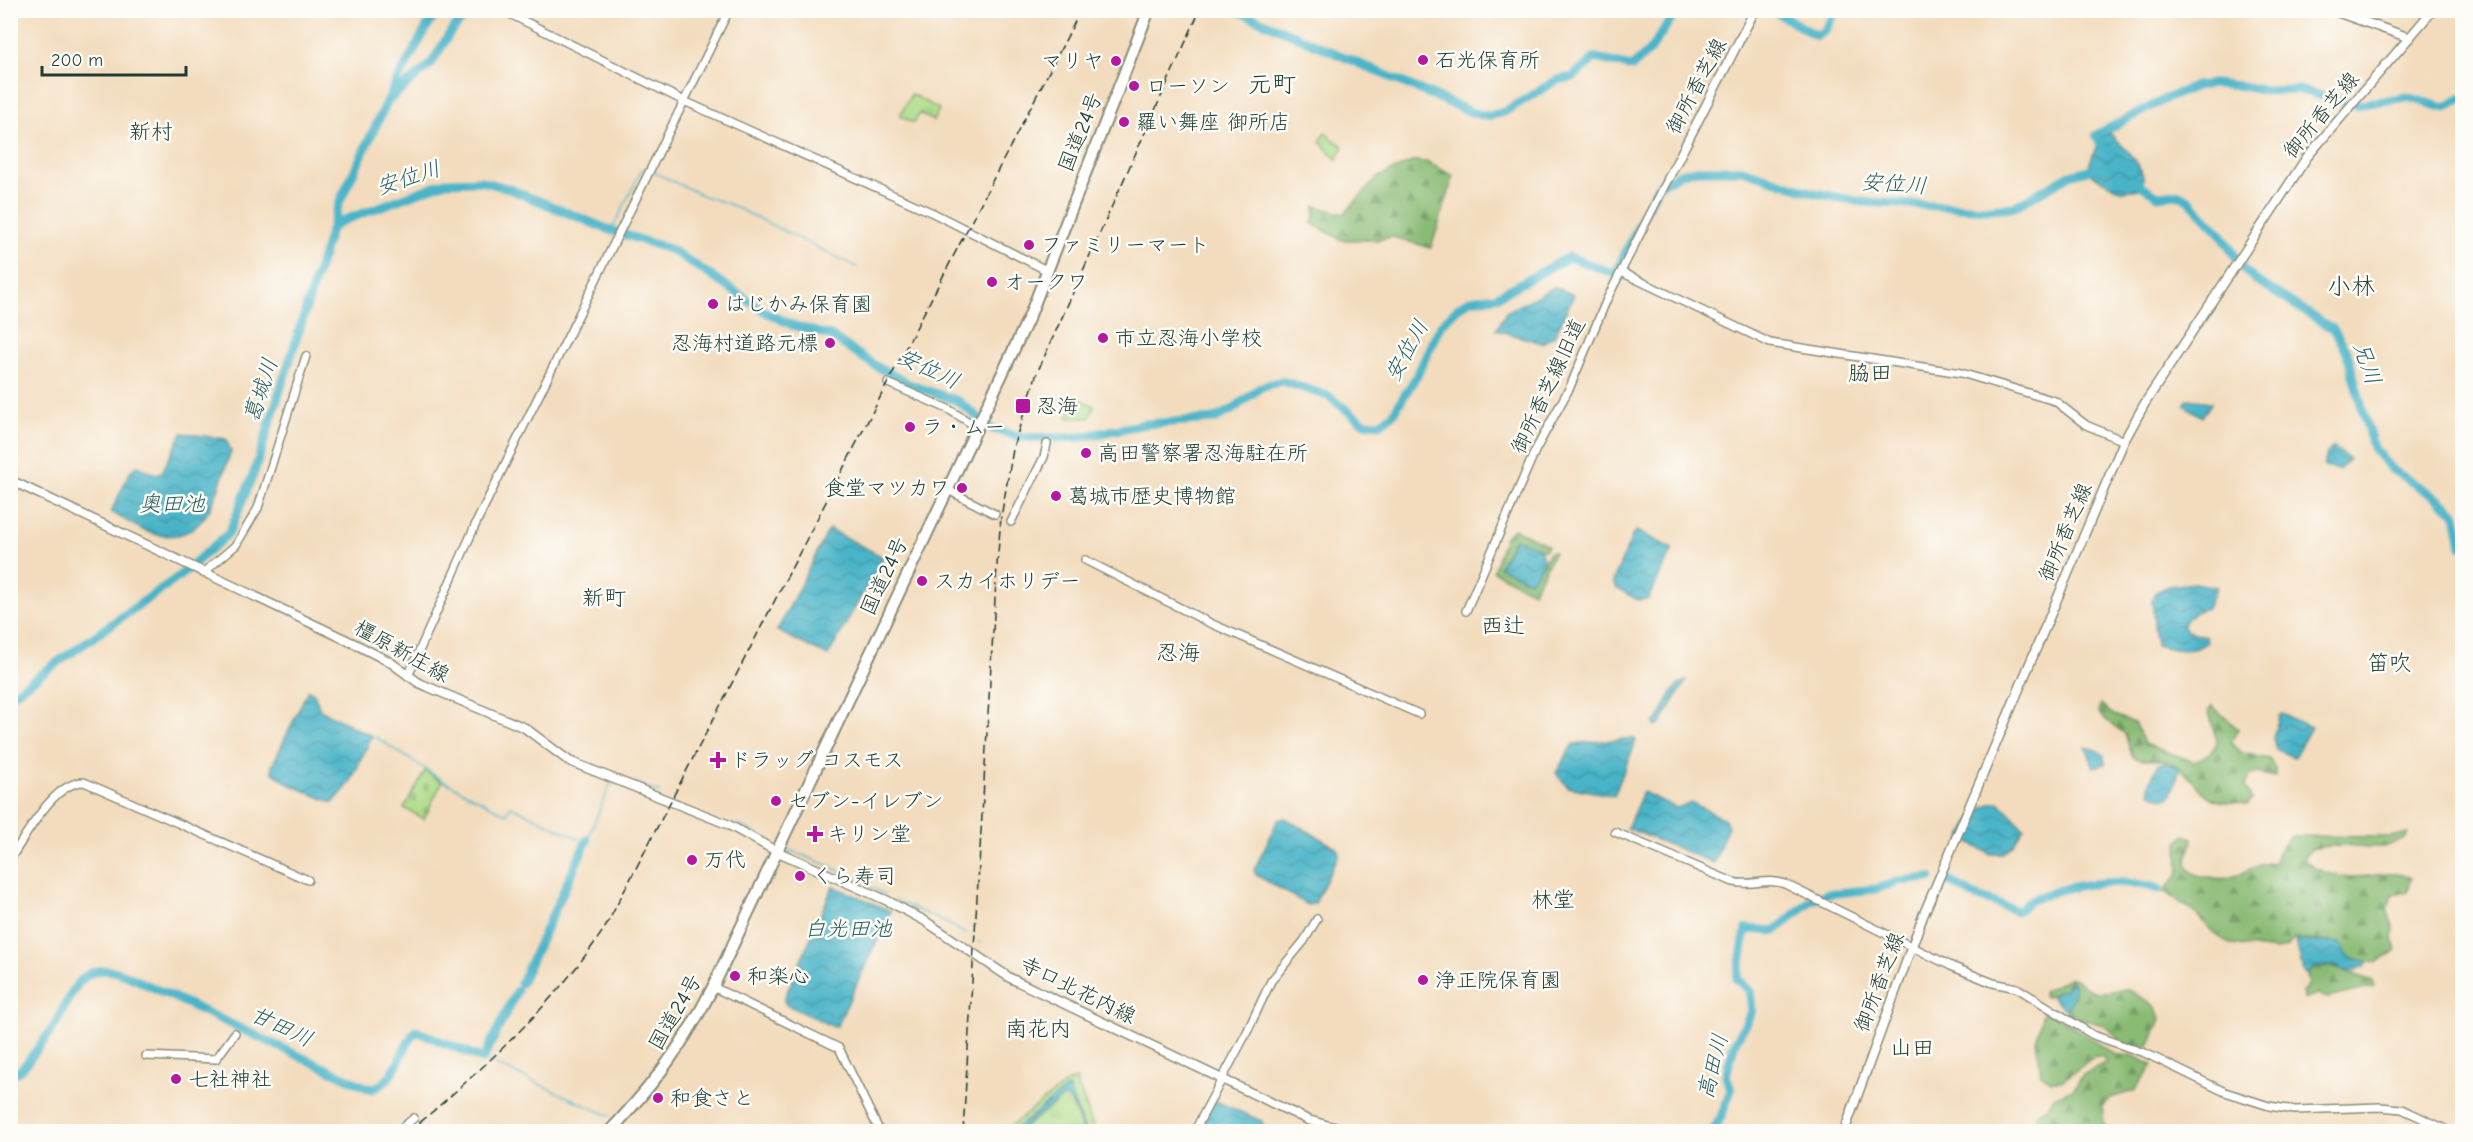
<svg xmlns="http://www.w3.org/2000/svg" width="2473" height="1142" viewBox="0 0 2473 1142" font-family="'Comic Neue','Klee One',sans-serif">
<defs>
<pattern id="grass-dots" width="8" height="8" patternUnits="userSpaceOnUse" patternTransform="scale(1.5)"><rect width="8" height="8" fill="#addb87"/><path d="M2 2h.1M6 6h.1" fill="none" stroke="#94bd75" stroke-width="1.8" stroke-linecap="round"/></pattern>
<pattern id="forest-firs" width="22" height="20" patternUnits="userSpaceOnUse" patternTransform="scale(1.5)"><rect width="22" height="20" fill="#8abb74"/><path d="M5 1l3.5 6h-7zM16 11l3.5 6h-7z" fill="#709960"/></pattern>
<pattern id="cemetery-stones" width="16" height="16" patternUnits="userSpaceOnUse" patternTransform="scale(1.5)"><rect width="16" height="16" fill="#addb87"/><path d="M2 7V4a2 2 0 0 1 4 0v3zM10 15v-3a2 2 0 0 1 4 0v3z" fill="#94bd75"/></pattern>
<pattern id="park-tufts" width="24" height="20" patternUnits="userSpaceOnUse" patternTransform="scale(1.5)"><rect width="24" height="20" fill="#addb87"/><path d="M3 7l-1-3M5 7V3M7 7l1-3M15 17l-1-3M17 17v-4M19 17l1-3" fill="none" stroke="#94bd75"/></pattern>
<pattern id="water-waves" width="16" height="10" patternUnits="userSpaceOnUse" patternTransform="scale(1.5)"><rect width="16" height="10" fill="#4ab4c8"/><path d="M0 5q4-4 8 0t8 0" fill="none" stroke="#3d94a3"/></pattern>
</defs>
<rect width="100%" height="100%" fill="#fdfcf7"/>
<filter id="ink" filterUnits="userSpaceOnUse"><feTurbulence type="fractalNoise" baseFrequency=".0167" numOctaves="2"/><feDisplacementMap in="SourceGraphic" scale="12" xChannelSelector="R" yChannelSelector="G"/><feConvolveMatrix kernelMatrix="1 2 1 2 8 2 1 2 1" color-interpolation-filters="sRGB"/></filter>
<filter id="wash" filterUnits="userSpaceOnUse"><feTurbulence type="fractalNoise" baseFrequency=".008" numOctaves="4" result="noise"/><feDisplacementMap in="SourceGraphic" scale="24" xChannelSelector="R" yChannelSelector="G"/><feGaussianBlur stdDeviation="1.35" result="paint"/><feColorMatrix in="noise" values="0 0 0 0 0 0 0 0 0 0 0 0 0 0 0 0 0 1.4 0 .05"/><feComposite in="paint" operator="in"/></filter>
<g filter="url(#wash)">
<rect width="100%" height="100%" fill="#f3dcbd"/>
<!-- grass -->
<path fill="url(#grass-dots)" stroke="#668c5e" stroke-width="1.5" d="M1076,1079L1095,1131L1008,1132V1128L1068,1082Z"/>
<!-- forest -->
<path fill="url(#forest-firs)" stroke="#547c54" stroke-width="1.5" d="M1414,161L1426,162L1454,176L1431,248L1393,237L1377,240H1342L1311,223L1315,216V206L1344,214L1378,177Z
M1514,529L1548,545L1545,550L1513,540L1499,566L1529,581L1550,552H1554L1533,592L1493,571L1505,537Z
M2101,704L2112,714L2136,724L2144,744L2195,762L2211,752L2217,743L2209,711L2212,706L2238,729L2231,742L2242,753L2269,759L2275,768V777L2257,773L2250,776L2245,786L2252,800L2247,805C2236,799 2223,805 2211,798C2193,787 2187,766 2165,761C2154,758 2143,763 2133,757L2125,734L2102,717L2098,711Z
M2408,833L2405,839L2383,847L2329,846L2311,849L2304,857C2310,872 2341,877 2355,877C2375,877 2392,869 2411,878L2408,892L2393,895L2387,909L2394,929L2393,940L2396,951L2376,963L2349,958L2341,943L2294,939L2287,947L2276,950L2230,944L2214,933L2193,911L2163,891L2179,874L2178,842L2185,835L2193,838C2186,859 2180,875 2209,877C2215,878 2222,879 2227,878C2246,875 2251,864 2275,862L2278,852L2291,836L2390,837Z
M2316,966C2321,967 2325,966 2331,967C2333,967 2370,980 2373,981L2375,987L2328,998L2319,995L2304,999L2302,993L2309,984L2307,975Z
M2070,978L2076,979C2096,999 2102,991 2128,989L2155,1006L2161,1019L2149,1046L2146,1048L2126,1045L2104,1025L2070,1016L2066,1010L2074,996L2069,983L2064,991L2044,997L2042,992Z
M2043,1012L2062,1020L2116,1055H2131L2153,1065L2134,1091L2110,1098L2102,1106L2104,1125L2116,1131H2032L2038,1112L2047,1107L2055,1096L2073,1089L2083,1075L2106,1062L2103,1057L2095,1056L2062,1081H2051L2042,1075L2036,1041Z"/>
<!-- cemetery -->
<path fill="url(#cemetery-stones)" stroke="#668c5e" stroke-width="1.5" d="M425,771L442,782L424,819L404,808Z"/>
<!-- park -->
<path fill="url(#park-tufts)" stroke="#668c5e" stroke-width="1.5" d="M911,94L939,109L933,121L920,113L914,123L900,116Z
M1325,132L1332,139L1342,145L1343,148L1337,160L1320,142Z
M1075,396L1094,406L1090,418H1067Z
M1065,1096L1071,1102L1083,1131L1018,1132Z"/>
<!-- water -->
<path fill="url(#water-waves)" stroke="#34787e" stroke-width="1.5" d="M2110,133C2121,146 2152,170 2141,189L2123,191L2090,174L2089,165L2099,139Z
M1554,287L1574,295L1554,336L1542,343L1496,330L1506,312Z
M2188,399L2212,402L2202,417L2184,405Z
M182,433L226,439L231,451C217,491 209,547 153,534C139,530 124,519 111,512L131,470L138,466L156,474L162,472Z
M2333,447L2349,459L2339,470L2324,467L2327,453Z
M829,529L883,557L828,656L777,631Z
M1637,531L1673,549L1648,599L1638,600L1616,588L1613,581L1633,534Z
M1515,539L1539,548C1547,561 1541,571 1529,581L1499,567Z
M2195,583L2217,587L2207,608L2193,613L2182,625L2187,631L2205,636L2207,642C2193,655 2172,649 2156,645L2152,601L2156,592L2168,586Z
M1686,681L1661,723L1655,726L1654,723C1666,713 1669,685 1686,681Z
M308,690L314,693L320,710L372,736L350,783L333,803L289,784L272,772V766Z
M2282,714L2311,727L2294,757L2276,750L2273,738L2279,716Z
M1634,738L1636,741L1614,796L1568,787L1556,773L1573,744Z
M2086,747L2097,750L2104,755L2105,764L2094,767Z
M2165,763L2180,768L2171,796L2163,799L2150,793L2149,785L2158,764Z
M1643,792L1676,808L1692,803L1725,819L1728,826L1714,863L1627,828Z
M1999,802L2024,828L2013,845L2001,854H1990L1961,839C1969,821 1978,804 1999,802Z
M1285,818L1337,848L1339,854L1315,903L1308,905L1256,875L1254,870L1278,820Z
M833,886L891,911L837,1026L834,1027L785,1004L784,999Z
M2296,941L2341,943L2349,958L2367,961L2366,965C2349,974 2352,973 2335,967C2329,965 2322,967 2316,966L2307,975L2303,972Z
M2073,982L2074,996L2066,1010L2051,996L2058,991H2064L2069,983Z
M1068,1087L1085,1131H1083L1072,1102L1065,1096L1018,1131H1013Z
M1213,1100L1262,1121L1264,1131L1197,1132Z"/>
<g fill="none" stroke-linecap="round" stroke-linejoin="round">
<!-- stream -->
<path stroke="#4ab4c8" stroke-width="1.5" d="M651,171L704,196L729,204L857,267
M612,230L642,169L647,170
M370,737L377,738L442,780L506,814L511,806L580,839
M634,782L660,793
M736,824L771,841
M587,840L610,785L614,783
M789,850L830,866L885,895
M895,900L947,923L967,935
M978,942H980
M483,1059L610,1116"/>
<!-- river -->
<path stroke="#4ab4c8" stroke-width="9" d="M1236,10L1473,113L1489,116L1504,112L1557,80L1573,77L1595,58L1632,67L1651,49L1677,10
M1698,10H1714
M1772,10L1817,36L1825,30L1836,10
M390,99L431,64L451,31L472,10
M2103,150L2096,135L2163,100L2196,86L2212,84L2243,86L2265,91L2300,90L2356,105L2407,97L2445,108L2462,98
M2132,180L2158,196L2177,194L2189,200L2221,234L2244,270L2255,280L2333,329L2346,349L2373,448L2391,469L2440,500L2456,514L2462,546
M333,227L342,221L446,182L481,181L507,188L607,229L672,250L764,311L792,325L831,336L874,365L911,385L958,401L992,429L1020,437L1059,438L1081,437L1145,424L1214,419L1232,410L1261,387L1282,381L1328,396L1364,423L1380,424L1393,414L1417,375L1441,325L1457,309L1470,300L1496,297L1569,257L1615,274L1658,186L1682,173L1696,170H1742L1814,193L1863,202L1989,209L2014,207L2070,175L2099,167
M10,696L177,578L229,533L255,470L340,201L397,81L428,25L439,10
M1947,880L1973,895L2017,911C2022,908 2025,903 2031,900C2070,884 2119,876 2159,889
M521,983L587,840
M10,1074C21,1073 25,1065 31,1057C40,1046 49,1035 56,1023C74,990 82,956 128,976L370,1089C396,1085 401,1047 416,1031L483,1059L517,991
M1712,1132L1721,1117L1731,1090L1726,1076L1734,1045L1752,1011L1750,991L1737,979L1746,929L1775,931L1809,902L1826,894L1876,889L1899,881L1931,878"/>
</g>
</g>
<g filter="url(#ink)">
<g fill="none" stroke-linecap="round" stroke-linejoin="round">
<!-- minor casing -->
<g stroke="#898c78" stroke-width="10">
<path id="minor" d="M502,10L684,101L933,213L1048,271
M1621,272L1770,343L1961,373L2055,401L2086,425L2124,441
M888,383L948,409L977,427
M946,489L995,514
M1011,522L1044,457L1047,444
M1085,560L1210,623L1419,714
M203,573L236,545L258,508L306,356
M1466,611L1535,451L1570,387L1607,299L1668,179
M408,676L478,519L729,10
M1615,832L1733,882C1751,887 1767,877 1785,884L1951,966L1993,983L2017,988L2093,1035L2147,1054L2225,1092L2269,1106L2295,1110L2380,1107L2402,1109L2443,1128L2439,1132
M10,859C27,835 53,782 84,782L308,880
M713,987L839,1048L880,1132
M146,1056L216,1059L235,1033
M397,1132L414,1118
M1194,1132L1247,1032L1271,981L1304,941L1317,919"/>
</g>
<!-- major casing -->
<g stroke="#898c78" stroke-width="11">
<path id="major" d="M2331,10L2410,38
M1668,179L1755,10
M10,480L355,644L390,662L419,683L525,728L569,761L727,824L776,851L888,901L925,921L1010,978L1308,1120L1333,1127L1376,1132
M1844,1132L1923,916L2124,441L2145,403L2307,157L2433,10"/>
</g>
<!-- highway casing -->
<g stroke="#898c78" stroke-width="14">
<path id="highway" d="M609,1132C654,1084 683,1046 713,987L1030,315L1149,10"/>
</g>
<!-- minor -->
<use href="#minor" stroke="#fff" stroke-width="7"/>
<!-- major -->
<use href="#major" stroke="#fff" stroke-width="8"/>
<!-- highway -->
<use href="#highway" stroke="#fff" stroke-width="10"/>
<!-- rail -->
<path stroke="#1f3d34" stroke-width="1.5" stroke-dasharray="9 4.5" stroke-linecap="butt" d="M409,1132C482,1069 553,1007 606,926L1081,10
M963,1132L997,565L1001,517L1014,444L1037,373L1200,10"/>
</g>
</g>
<!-- markers -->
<g fill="#b5179e" stroke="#fdfcf7" stroke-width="2">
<circle cx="1423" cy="60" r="6"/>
<circle cx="1116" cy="61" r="6"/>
<circle cx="1134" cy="86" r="6"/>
<circle cx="1124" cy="122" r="6"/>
<circle cx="1029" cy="245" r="6"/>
<circle cx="992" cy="282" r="6"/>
<circle cx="713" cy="304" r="6"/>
<circle cx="1103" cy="338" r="6"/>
<circle cx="830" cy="343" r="6"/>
<rect x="1015" y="398" width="16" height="16" rx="3"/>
<circle cx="910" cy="427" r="6"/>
<circle cx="1086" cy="453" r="6"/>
<circle cx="962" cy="488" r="6"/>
<circle cx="1056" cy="496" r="6"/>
<circle cx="922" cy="581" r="6"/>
<path d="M715 751h6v6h6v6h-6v6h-6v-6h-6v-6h6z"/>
<circle cx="776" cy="801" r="6"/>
<path d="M812 825h6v6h6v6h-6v6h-6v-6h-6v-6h6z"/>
<circle cx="692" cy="860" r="6"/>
<circle cx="800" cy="876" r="6"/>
<circle cx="735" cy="976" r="6"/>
<circle cx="1423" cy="980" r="6"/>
<circle cx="176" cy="1079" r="6"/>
<circle cx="658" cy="1098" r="6"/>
</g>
<g text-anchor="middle" stroke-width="5" stroke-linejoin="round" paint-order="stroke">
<!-- poi labels -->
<g font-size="21" fill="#1f3d34" stroke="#fdfcf7" text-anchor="start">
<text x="1435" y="67">石光保育所</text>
<text x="1104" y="68" text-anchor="end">マリヤ</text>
<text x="1146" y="93">ローソン</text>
<text x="1136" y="129">羅い舞座 御所店</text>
<text x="1041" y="252">ファミリーマート</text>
<text x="1004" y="289">オークワ</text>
<text x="725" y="311">はじかみ保育園</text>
<text x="1115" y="345">市立忍海小学校</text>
<text x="818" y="350" text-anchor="end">忍海村道路元標</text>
<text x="1036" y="413">忍海</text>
<text x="922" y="434">ラ・ムー</text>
<text x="1098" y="460">高田警察署忍海駐在所</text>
<text x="950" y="495" text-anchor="end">食堂マツカワ</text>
<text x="1068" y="503">葛城市歴史博物館</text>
<text x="934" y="588">スカイホリデー</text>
<text x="730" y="767">ドラッグ コスモス</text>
<text x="788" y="808">セブン-イレブン</text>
<text x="827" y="841">キリン堂</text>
<text x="704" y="867">万代</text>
<text x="812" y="883">くら寿司</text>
<text x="747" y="983">和楽心</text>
<text x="1435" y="987">浄正院保育園</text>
<text x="188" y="1086">七社神社</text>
<text x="670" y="1105">和食さと</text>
</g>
<!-- street labels -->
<g font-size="21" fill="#1f3d34" stroke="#fdfcf7">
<text transform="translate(1696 86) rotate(-62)" y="7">御所香芝線</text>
<text transform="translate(2321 115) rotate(-50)" y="7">御所香芝線</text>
<text transform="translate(1080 132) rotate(-68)" y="7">国道24号</text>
<text transform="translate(1548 386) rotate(-65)" y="7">御所香芝線旧道</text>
<text transform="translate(2065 532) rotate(-67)" y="7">御所香芝線</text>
<text transform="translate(884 576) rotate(-65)" y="7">国道24号</text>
<text transform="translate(402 651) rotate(29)" y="7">橿原新庄線</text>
<text transform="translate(1879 982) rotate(-69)" y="7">御所香芝線</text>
<text transform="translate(1078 990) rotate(26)" y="7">寺口北花内線</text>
<text transform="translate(675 1012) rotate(-60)" y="7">国道24号</text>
</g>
<!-- neighbourhood labels -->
<g font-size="22" fill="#1f3d34" stroke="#fdfcf7">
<text x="151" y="139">新村</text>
<text x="1870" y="380">脇田</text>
<text x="604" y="605">新町</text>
<text x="1503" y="633">西辻</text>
<text x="1178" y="660">忍海</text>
<text x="2389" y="670">笛吹</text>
<text x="1553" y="907">林堂</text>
<text x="1038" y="1036">南花内</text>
<text x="1912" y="1055">山田</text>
</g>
<!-- water labels -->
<g font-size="22" font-style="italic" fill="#2c6160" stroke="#fdfcf7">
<text transform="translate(408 177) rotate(-18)" y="8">安位川</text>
<text transform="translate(1894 183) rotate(4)" y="8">安位川</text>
<text transform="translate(1406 350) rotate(-61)" y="8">安位川</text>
<text transform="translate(2368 363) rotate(71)" y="8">兄川</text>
<text transform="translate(929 368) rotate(25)" y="8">安位川</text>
<text transform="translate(260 390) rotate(-72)" y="8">葛城川</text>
<text x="172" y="511">奥田池</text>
<text x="848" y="936">白光田池</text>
<text transform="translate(282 1026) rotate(25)" y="8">甘田川</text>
<text transform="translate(1712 1066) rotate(-76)" y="8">高田川</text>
</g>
<!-- quarter labels -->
<g font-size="24" fill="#1f3d34" stroke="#fdfcf7">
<text x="1272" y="92">元町</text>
<text x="2351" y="294">小林</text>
</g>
</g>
<!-- margin -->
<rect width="2473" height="1142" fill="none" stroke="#fdfcf7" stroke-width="36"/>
<!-- scale -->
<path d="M42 66v9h144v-9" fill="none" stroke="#1f3d34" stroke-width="3"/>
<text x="51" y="66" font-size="18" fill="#1f3d34" stroke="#fdfcf7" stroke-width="4.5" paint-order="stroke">200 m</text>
</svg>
